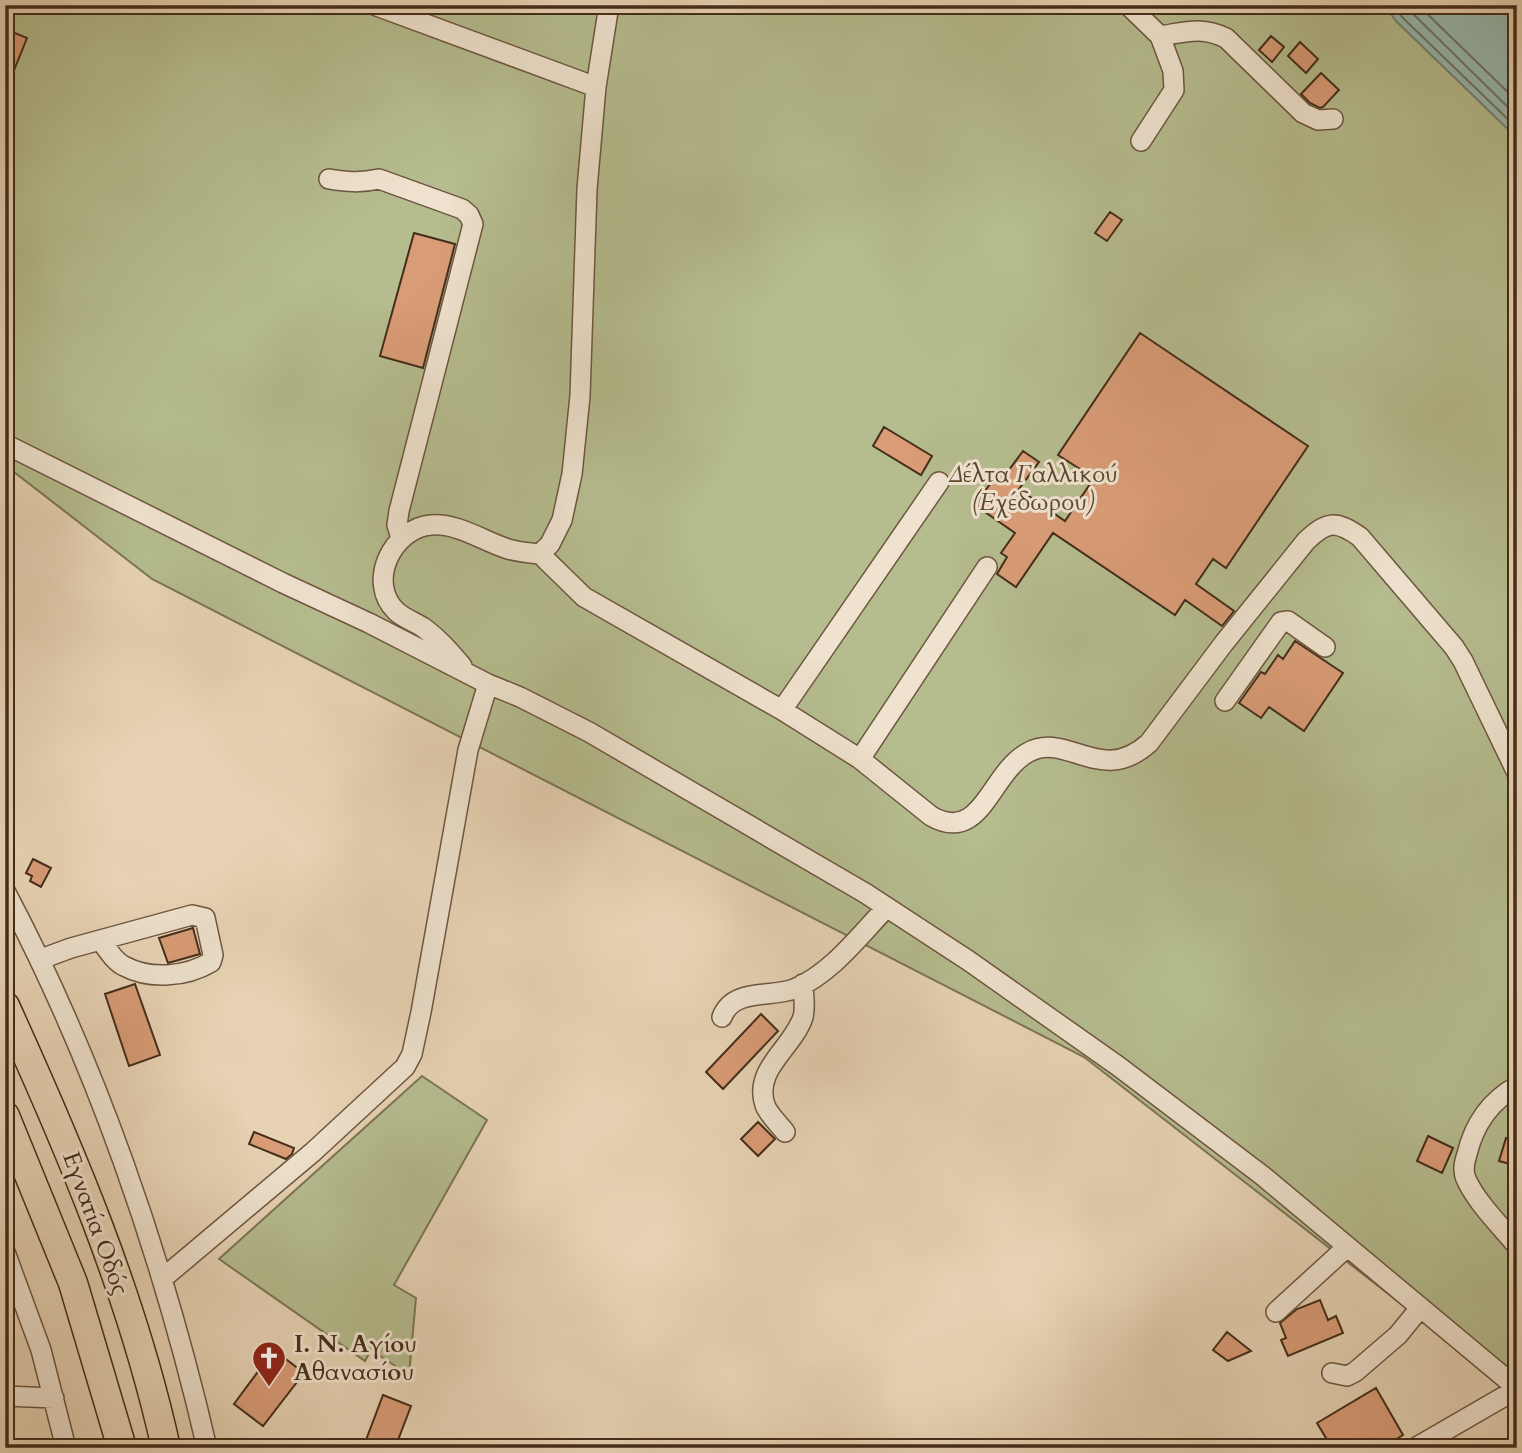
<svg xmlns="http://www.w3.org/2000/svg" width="1522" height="1453" viewBox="0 0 1522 1453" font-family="Cardo,serif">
<rect width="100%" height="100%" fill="#e7d3b4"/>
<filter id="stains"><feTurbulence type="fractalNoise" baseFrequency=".00286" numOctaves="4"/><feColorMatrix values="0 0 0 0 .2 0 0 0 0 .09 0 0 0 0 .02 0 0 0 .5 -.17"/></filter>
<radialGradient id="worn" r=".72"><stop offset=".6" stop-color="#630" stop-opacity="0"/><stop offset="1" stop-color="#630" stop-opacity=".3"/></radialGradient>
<!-- green -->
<path fill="#b5bc8e" stroke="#7c7454" stroke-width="2" d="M5,5H1517V1394L1084,1057L152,579L5,465Z
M422,1076L487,1120L394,1285L416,1298L409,1375L371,1350L365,1361L219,1259Z"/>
<!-- water -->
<path fill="#97b8ae" stroke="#768073" stroke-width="2" d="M1384,5H1510L1517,12V138L1397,22Z"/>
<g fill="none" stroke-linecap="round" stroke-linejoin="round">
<!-- shore -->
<path stroke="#6e7264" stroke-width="2" d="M1393,5L1402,17L1517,128
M1404,5L1517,116
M1418,5L1517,101"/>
</g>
<!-- building -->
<path fill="#d99c77" stroke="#442d1a" stroke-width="2" d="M5,29L27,38L6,90H5Z
M1271,36L1284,47L1272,62L1259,50Z
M1300,42L1318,59L1306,73L1288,56Z
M1321,73L1339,90L1323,107L1320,108L1310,103L1301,94Z
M1110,212L1122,220L1107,241L1095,233Z
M414,233L455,244L423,368L380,356Z
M1140,333L1308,446L1226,568L1213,559L1196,584L1234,611L1222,626L1185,600L1175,615L1053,533L1016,587L997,574L1007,557L1001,553L1015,533L975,505L1000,470L1006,474L1023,451L1039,462L1019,489L1065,521L1094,478L1058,455Z
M884,427L932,456L921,475L873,446Z
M1295,641L1343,673L1304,731L1269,707L1261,718L1239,703L1261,672L1265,674L1278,655L1283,659Z
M33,859L51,868L41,887L30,881L32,876L26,873Z
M193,928L200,954L168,963L159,938Z
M135,984L160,1055L129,1066L105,994Z
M761,1014L778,1031L723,1089L706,1072Z
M758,1122L775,1139L758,1156L741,1139Z
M254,1132L294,1148L292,1154L286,1159L249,1144Z
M1428,1136L1453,1148L1442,1173L1417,1161Z
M1506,1138L1517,1141V1166L1499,1161Z
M1320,1300L1328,1320L1336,1316L1343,1333L1288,1356L1281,1340L1286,1338L1280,1323L1297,1309Z
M1227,1332L1251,1351L1228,1361L1213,1350Z
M274,1350L304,1373L263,1426L234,1404Z
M1376,1388L1403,1435L1382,1448H1332L1317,1423Z
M383,1395L411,1406L395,1448H363Z"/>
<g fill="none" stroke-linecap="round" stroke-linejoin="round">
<!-- minor casing -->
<g stroke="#6d5640" stroke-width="22">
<path id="minor" d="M374,5L596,87
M1128,5L1160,36C1186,32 1202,26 1226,38L1303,113L1318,120L1333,119
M1141,141L1174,90L1173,71L1160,36
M329,179C347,182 361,183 379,179L462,209L469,215L473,224L399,511L397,525L401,538
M5,444L283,583L369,623L488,684L520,697L589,732L865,893L969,961L1118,1066L1263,1176L1517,1388
M540,554L584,597L782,710L860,759L931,816C981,845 990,774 1027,753C1067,730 1100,787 1149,743L1224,643L1306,541C1327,521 1336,520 1360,537L1454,647L1463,661L1517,773
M462,666C450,652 439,639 424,628C415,622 403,618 396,611C366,582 393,528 431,525C458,523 483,541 508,549C518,552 529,553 540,554L550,544L562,520L572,474L580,396L587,189L596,87L609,5
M1225,701L1281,622L1288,621L1325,647
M782,710L939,482
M860,759L987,567
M5,891C96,1063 163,1258 207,1448
M41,959L71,948L192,915L205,918L213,955L211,962C186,977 150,980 124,966C115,962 107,949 101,941
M722,1017C733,988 770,998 794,989C831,974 859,936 887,907
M1517,1086C1490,1101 1474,1125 1467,1154C1464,1163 1462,1172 1467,1181C1478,1204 1500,1225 1517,1246
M785,1132C779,1124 768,1114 765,1105C753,1069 793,1048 803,1017C806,1007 803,994 803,984
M5,1252L41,1350L66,1448
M162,1279L313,1152L405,1067L412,1054L421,1012L468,750L488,684
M1276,1312L1347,1247
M1332,1373L1347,1376L1355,1372L1398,1335L1420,1308
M5,1396L54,1398
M1415,1448L1517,1389"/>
</g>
<!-- highway casing -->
<g stroke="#442d1a" stroke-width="31">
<path id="highway" d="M5,1006C70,1149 132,1294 166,1448
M5,1116L73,1283L122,1448"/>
</g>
<!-- minor -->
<use href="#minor" stroke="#efe2ce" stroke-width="19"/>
<!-- highway -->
<use href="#highway" stroke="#e7d3b4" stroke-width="28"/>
</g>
<!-- icons -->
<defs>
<g id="church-pin" transform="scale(1.75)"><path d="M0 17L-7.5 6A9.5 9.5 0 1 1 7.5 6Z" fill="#8f2418" stroke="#efe2ce"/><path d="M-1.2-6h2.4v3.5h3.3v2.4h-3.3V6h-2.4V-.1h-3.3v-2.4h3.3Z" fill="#fff"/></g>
</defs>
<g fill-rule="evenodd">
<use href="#church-pin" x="269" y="1358"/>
</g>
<g text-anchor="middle" stroke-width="6" stroke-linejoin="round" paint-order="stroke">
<!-- park labels -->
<g font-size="24" font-style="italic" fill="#5b4a31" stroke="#efe2ce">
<text x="1033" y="482">Δέλτα Γαλλικού<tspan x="1033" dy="28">(Εχέδωρου)</tspan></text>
</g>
<!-- street labels -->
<g font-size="24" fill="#442d1a" stroke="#efe2ce">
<text transform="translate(96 1223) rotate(70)" y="8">Εγνατία Οδός</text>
</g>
<!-- poi labels -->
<g font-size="24" font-weight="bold" fill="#442d1a" stroke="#efe2ce" text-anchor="start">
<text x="294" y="1352">Ι. Ν. Αγίου<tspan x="294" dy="28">Αθανασίου</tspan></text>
</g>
</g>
<!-- margin -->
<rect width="1522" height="1453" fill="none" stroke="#e7d3b4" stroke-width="28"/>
<rect x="7" y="7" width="1508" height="1439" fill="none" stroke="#442d1a" stroke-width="3.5"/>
<rect x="14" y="14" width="1494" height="1425" fill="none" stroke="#442d1a" stroke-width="2"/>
<rect width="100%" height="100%" filter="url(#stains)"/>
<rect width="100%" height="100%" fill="url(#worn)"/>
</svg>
